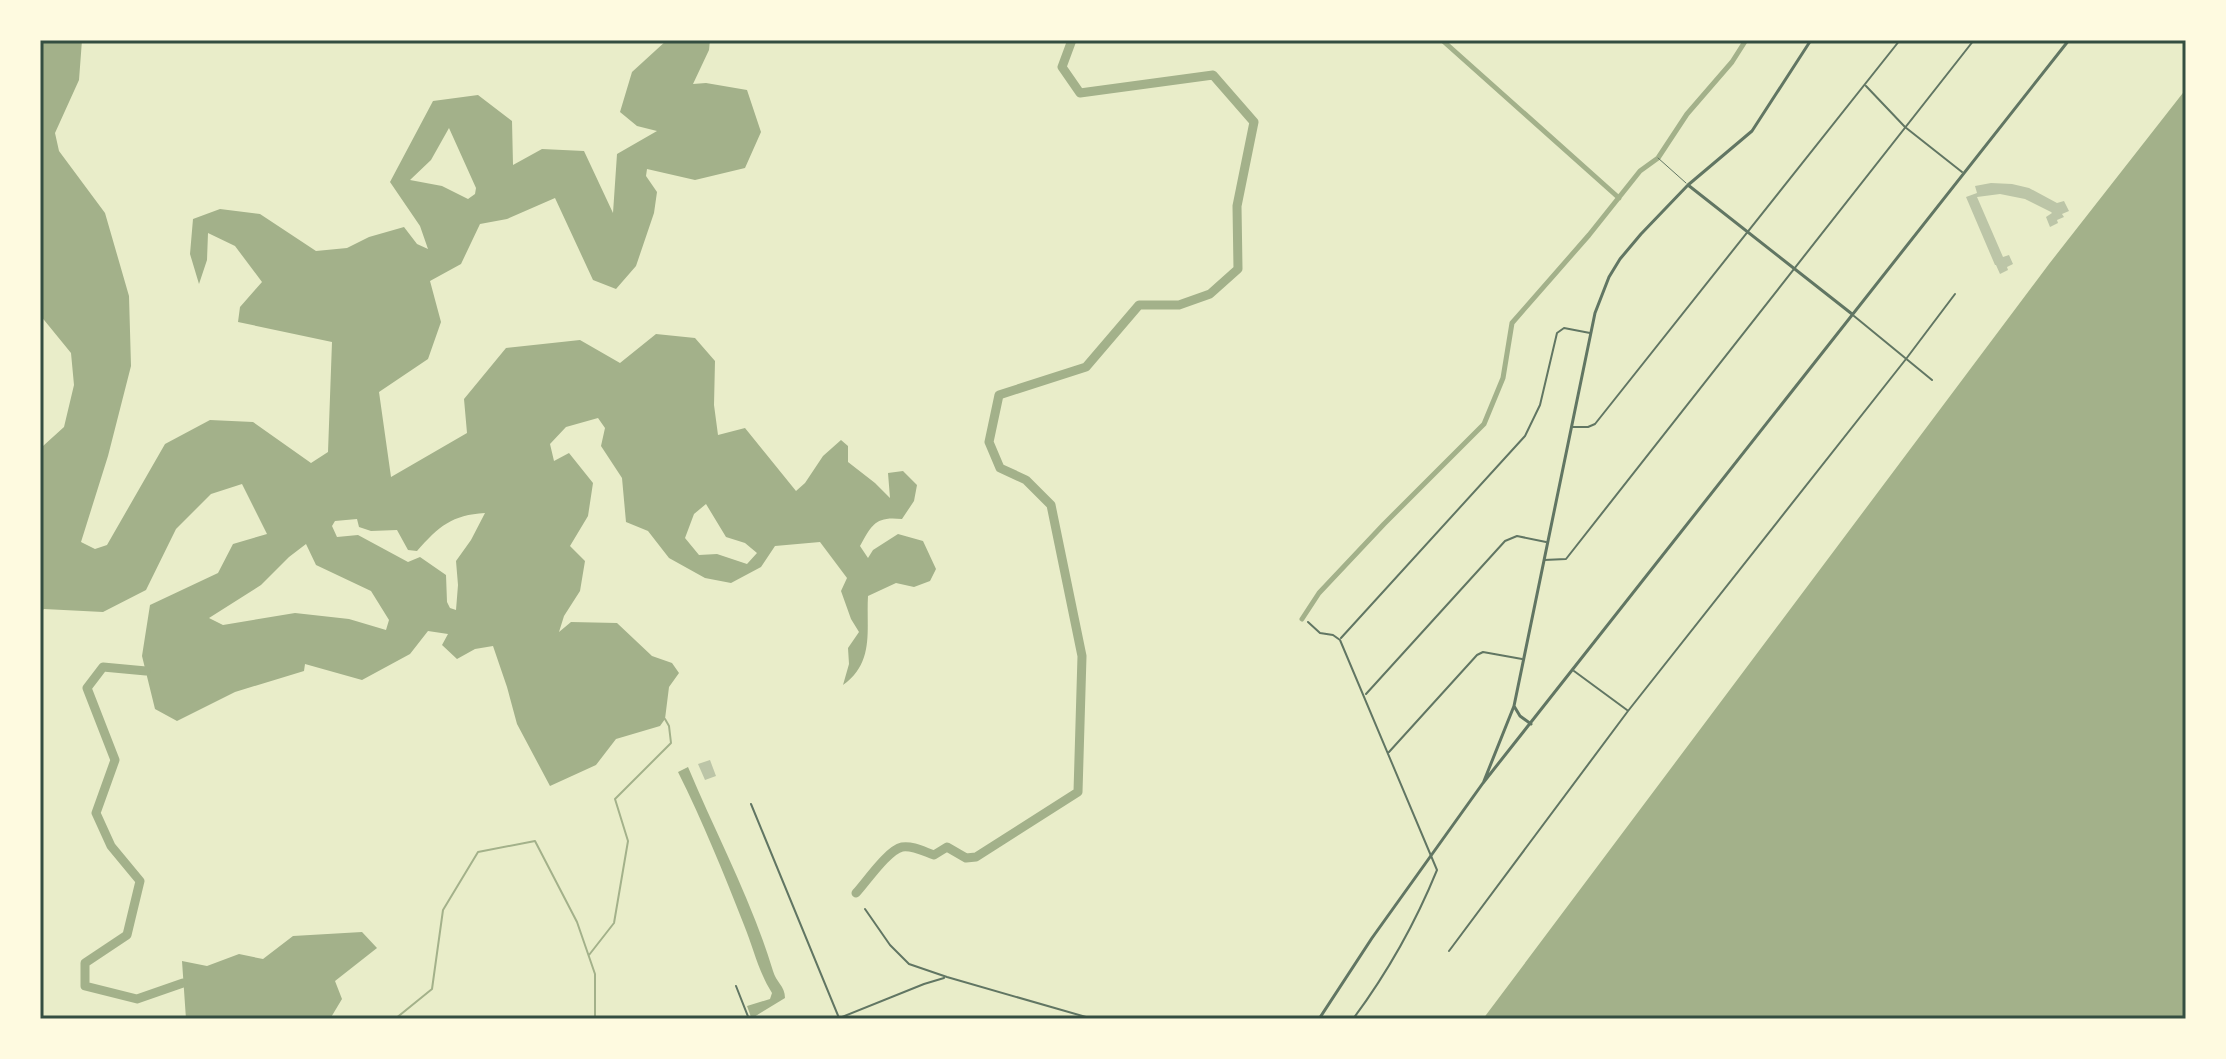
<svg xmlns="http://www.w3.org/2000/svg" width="2226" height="1059" viewBox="0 0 2226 1059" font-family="'Fira Sans Condensed',sans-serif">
<rect width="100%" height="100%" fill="#e9edc9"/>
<!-- water -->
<path fill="#a3b18a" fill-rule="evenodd" d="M40,40H82L79,80L55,133L59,151L105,213L129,296L131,366L108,456L81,542L95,549L107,545L165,444L210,420L253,422L311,463L328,452L332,342L238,322L240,307L262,282L235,246L208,233L207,260L199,284L190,254L193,219L220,209L260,214L316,251L347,248L369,237L404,227L417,244L428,249L420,226L390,182L433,101L478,95L512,121L513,165L542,149L584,151L613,213L617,154L657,131L637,126L620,112L632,72L667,40H710L709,50L693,84L706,83L747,90L761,132L745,168L695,180L647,169L646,176L657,192L654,213L636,266L616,289L593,280L555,198L507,219L480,224L461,264L430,281L441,322L428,359L379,392L391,477L467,433L464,399L506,348L580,340L620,363L656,334L695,338L715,361L714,405L718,435L745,428L796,491L805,483L823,456L841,440L848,446V462L875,483L890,498L888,473L903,471L917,485L914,501L902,519C876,516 872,524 860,546L868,558L873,550L898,534L923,541L936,569L930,581L914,587L896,583L868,596C866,630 875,662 843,685L849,664L848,648L859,632L851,619L841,591L847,578L820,542L775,546L761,567L731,583L705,578L669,558L648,531L626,522L622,478L601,446L605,428L598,418L566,427L550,444L554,461L569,453L593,483L588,516L570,546L585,561L580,591L564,616L559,632L571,622L617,623L652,656L672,663L679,673L669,687L665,719L660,726L616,739L596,765L550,786L517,724L507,687L493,646L475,649L457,659L442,645L448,634L428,631L410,654L362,680L305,664L304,671L235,692L177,721L155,709L142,656L150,605L218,573L233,544L267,534L242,484L211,494L176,529L146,590L103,612L44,609L40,612V437L43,446L64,427L74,385L71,353L40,315ZM449,128L476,188L475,194L468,199L442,186L410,180L431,160ZM706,504L726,537L745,543L757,553L747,564L717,554L699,555L685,538L694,514ZM485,513L471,540L456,561L458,585L456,610L450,608L447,602L446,575L420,557L408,562L358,535L337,537L332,526L335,521L357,519L359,527L371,531L397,530L408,550L417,551C439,526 452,515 485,513ZM306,544L316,565L371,591L389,620L386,630L349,619L295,613L223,625L209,618L261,585L289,557Z
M2186,89V1019H1483L2049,264Z
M688,767C716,834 752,901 773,971C776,982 785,986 785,998L754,1017H751L747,1006L770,999L772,993C759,973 753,947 744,925C724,874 703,822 678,772Z
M362,932L377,948L335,981L342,999L330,1019H186L182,961L207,966L239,954L263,959L293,936Z"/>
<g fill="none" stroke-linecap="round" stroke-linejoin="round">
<!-- stream -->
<path stroke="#a3b18a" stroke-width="2" d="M589,955L614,923L628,841L615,799L671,743L669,726L665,719
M395,1019L432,989L443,910L478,852L535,841L577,922L595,974V1019"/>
<!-- canal -->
<path stroke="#a3b18a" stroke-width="5" d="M1442,40L1619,198
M1302,619L1319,593L1384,524L1484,424L1503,378L1512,323L1589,235L1640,171L1658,158L1687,114L1732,62L1746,40"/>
<!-- river -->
<path stroke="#a3b18a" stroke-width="9" d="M146,671L103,667L87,688L115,760L96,813L111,846L140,881L127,935L85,963V986L137,999L183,983
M856,893C867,881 888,850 902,847C912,845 925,852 934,855L947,847L966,858L976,857L1078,792L1082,656L1051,505L1026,480L1000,468L989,442L999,395L1086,367L1139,305H1179L1210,294L1238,269L1237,206L1254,122L1213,75L1080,93L1062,67L1072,40"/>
</g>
<!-- building -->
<path fill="#bcc5a7" d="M1991,183L2012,184L2029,188L2057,203L2064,201L2069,211L2062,214L2064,217L2057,220L2058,223L2050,227L2046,217L2052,213L2051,212L2025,199L2000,194L1977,197L2003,257L2009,255L2013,264L2007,267L2008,270L2000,274L1996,265H1995L1966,197L1977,193L1975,186Z
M710,760L716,776L705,780L698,764Z"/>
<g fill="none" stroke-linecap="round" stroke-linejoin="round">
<!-- service -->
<path stroke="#617663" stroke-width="1" d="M1658,158L1686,183"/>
<!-- minor -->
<path stroke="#617663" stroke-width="2" d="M1866,86L1905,127L1962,172
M1854,316L1932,380
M1573,427H1588L1595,424L1900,40
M1544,560L1566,559L1974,40
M1308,622L1320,633L1333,635L1340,640L1437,870C1415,924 1388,972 1353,1019
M1341,638L1525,436L1540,405L1557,333L1564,328L1590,333
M1574,671L1627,710
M1366,694L1505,541L1517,536L1546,542
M1389,752L1477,655L1483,652L1522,659
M751,804L839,1018
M865,909L890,945L909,964L947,977L1093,1019
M1449,951L1628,711L1906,359L1955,294
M736,986L749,1019
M837,1019L924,984L944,978"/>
<!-- tertiary -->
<path stroke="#617663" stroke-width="3" d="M1688,185L1852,314
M1531,724L1520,716L1514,706L1595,313L1609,277L1620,259L1641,234L1688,185L1752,131L1811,40
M1484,781L1514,706
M1319,1019L1372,938L1483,783L2069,40"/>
</g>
<!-- border -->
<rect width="2226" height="1059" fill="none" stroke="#fefae0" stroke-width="84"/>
<rect x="42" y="42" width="2142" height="975" fill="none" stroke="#344e41" stroke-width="3"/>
</svg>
